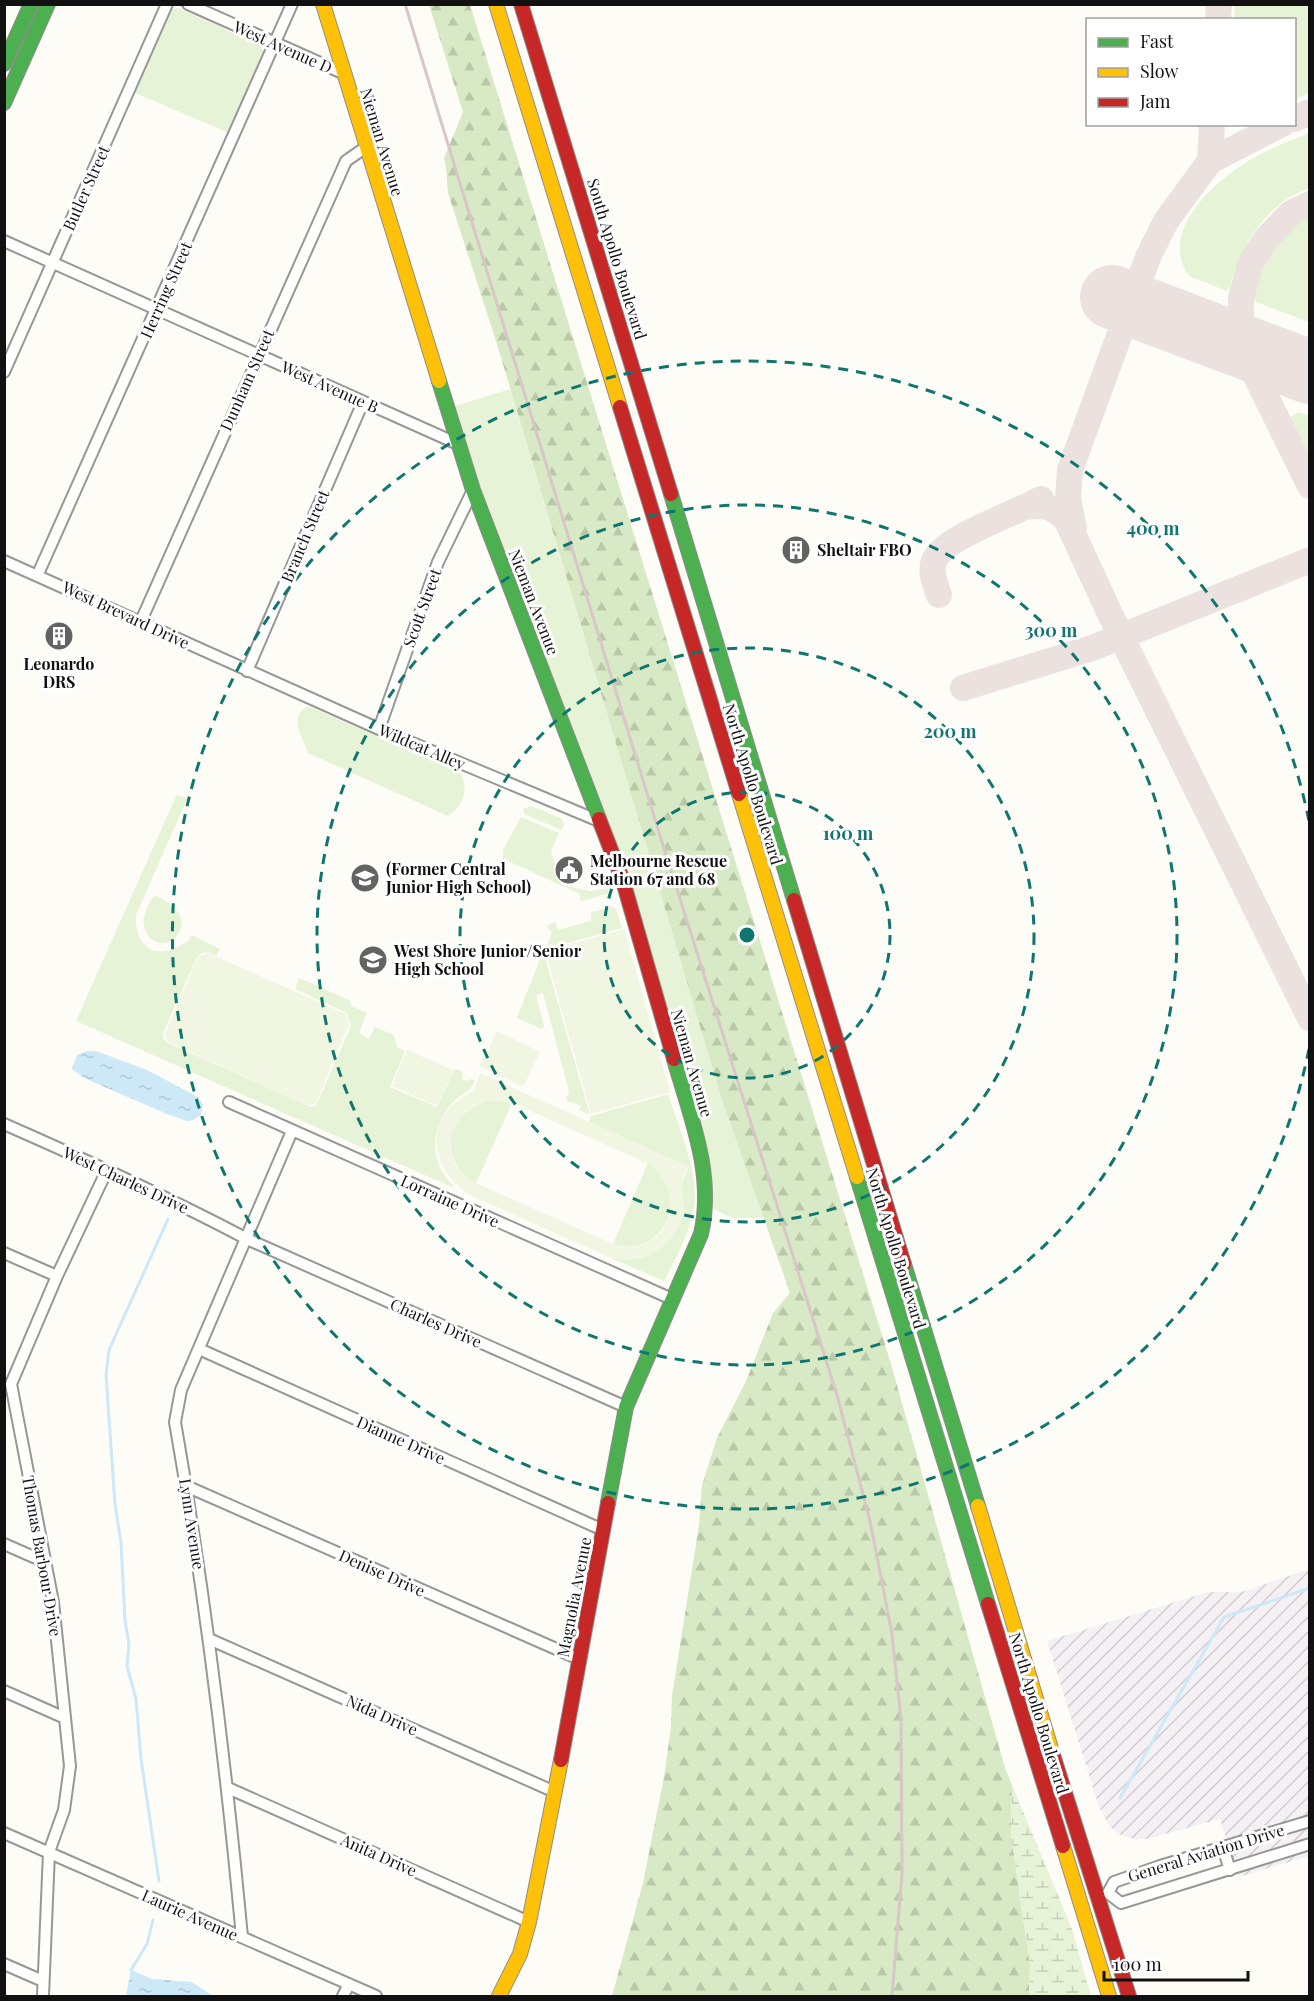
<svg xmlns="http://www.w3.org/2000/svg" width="1314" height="2001" viewBox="0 0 1314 2001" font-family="'Playfair Display',serif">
<defs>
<pattern id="industrial-furrows" width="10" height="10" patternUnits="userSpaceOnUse" patternTransform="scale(1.5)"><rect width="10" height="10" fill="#f5f0f3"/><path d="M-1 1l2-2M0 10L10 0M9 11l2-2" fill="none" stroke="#d1cdcf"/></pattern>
<pattern id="forest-firs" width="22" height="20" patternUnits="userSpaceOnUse" patternTransform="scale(1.5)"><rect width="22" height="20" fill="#d8eac5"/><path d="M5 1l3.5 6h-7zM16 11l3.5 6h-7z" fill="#b8c8a8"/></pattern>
<pattern id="wetland-marsh" width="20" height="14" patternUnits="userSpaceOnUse" patternTransform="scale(1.5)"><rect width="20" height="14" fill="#e7f3d7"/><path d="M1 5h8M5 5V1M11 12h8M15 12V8" fill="none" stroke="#c5cfb8"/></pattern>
<pattern id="water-ripples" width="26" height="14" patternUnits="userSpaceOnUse" patternTransform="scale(1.5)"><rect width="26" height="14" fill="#cde8f7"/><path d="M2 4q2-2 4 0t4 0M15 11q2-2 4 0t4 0" fill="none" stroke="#afc6d3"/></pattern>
</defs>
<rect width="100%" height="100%" fill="#fdfcf7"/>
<!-- industrial -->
<path fill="url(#industrial-furrows)" d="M1309,1569V1856L1239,1877L1220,1819L1147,1839H1135L1121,1835L1110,1827L1099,1807L1047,1641L1208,1592H1242Z"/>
<!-- grass -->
<path fill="#e7f3d7" d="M1235,5H1309V92L1295,100L1294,20L1234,19Z
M178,8L260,45L264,53L229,133L133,92L170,9Z
M1309,133V188C1301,192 1292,195 1284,201C1255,222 1239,254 1230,287L1227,291L1189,276C1156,229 1221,175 1259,155C1275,146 1293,140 1309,133Z
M1309,208H1310L1309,322L1251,300L1247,297V292C1254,258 1277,222 1309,208Z
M510,389L721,1097L764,1218H732L713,1209L628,879L479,490L480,487L477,485L452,407Z
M1298,412L1309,416V465L1290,424L1291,417Z
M308,706L460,773C470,788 463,806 448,816L308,753C302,737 288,716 308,706Z
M177,794L187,799L136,915C134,943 152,960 178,947C185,943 189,942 192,935L220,949L216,956C208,952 204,950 197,957L163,1033V1038L168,1043L311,1107L315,1106L318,1101L351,1026L347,1013L295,989L299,978L351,1001L350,1005L367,1013L359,1033L369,1039L375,1027L394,1035L397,1047L405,1051L390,1087L437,1107L454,1070L457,1069L463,1072L462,1079L468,1081L470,1079L475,1080C469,1095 462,1092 452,1103C435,1121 429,1150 443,1173C446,1178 451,1182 454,1188L76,1021Z
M531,806L561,818L564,825L561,830L524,814L523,809Z
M521,817L559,833L551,851L562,885L590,891L610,888L609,893L582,901L580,900V894L508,861L503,868V850Z
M154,896C161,896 171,905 177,911C181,916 183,921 181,928C171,960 123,937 154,896Z
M612,907L616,909L622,928L546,949L552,931L547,928L548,925L555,922L558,930L591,921V912Z
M543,951L589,1112L588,1114L579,1110L581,1106L566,1100L569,1092L543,993L536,995L544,1026L542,1029L517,1018Z
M668,1094C678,1126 700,1174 694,1208C689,1234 676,1258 664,1281L611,1258L628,1260L643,1257L684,1211L681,1185L689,1167L589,1122L591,1116Z
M494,1100L512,1103L476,1183C468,1178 460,1173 456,1164C439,1132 463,1105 494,1100Z
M648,1163C694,1191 665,1260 613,1244Z"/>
<!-- forest -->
<path fill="url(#forest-firs)" d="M429,5H470L891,1364L1005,1768L1012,1785L1011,1835L1030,1965L1029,1996H612L643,1883L664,1777L671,1727L672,1696L699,1525L702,1485L717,1438L746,1381L773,1313L790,1293L721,1097L497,344L448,193L446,166L444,158L463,112Z"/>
<!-- wetland -->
<path fill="url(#wetland-marsh)" d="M1012,1785L1072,1929L1091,1996H1029L1030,1965L1011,1835Z"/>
<!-- pitch -->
<path fill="#f0f6e1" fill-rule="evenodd" d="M624,929L670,1092L591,1114L545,951Z
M208,953L346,1014L349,1024L316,1103L308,1106L168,1042L165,1034L198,956Z
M497,1031L540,1052L523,1087L480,1066Z
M407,1050L453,1070L437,1106L392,1086Z
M480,1073L689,1167C686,1172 682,1178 681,1184C681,1193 685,1203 683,1212C680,1237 655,1258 630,1260C624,1260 617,1258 611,1258L470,1195C440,1175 423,1138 450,1107C457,1100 467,1096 473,1090C476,1086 478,1078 480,1073ZM494,1100L508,1101L653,1166C689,1202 666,1256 615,1245L476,1183C468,1178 459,1173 455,1164C440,1132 462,1105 494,1100Z"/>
<!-- water -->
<path fill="url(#water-ripples)" d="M87,1051H96L147,1070L198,1097L203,1105L201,1115L193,1120L187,1121L167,1114L84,1078L72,1069L77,1055Z
M131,1970L152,1979L192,1982L213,1996H126Z"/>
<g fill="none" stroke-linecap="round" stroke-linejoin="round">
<!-- stream -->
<path stroke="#cde8f7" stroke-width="3" d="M1120,1798L1224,1617L1310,1588
M159,1881L141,1759L136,1699L127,1666L129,1644L125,1620L121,1543L115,1504L106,1375L109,1350L168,1219
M131,1970L147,1944L153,1920"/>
<!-- taxiway -->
<path stroke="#ebe1df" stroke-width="26" d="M1218,20L1219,4
M1294,119L1310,112
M1210,161L1212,124
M1310,204L1290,214L1266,239L1251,262L1241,298V346L1310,486
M1026,507C1044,504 1055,507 1067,521L1112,618L1310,1018
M1074,529L1068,498L1070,470L1148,257L1166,221L1210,161L1282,124
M939,595C935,584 929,570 935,559C947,536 1017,513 1041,499
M963,688L1095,647L1310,560"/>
<!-- runway -->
<path stroke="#ebe1df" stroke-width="64" d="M1112,297L1310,372"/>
<!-- street casing -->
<g stroke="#979795" stroke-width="14">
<path id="street" d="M188,4L345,74
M4,241L458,444
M4,372L167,4
M4,561L379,729L599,821
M38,574L292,4
M141,621L346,161L366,147
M247,671L363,402
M379,729L438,562L473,490
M229,1102L672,1299
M4,1124C86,1160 168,1197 247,1239L626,1407
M4,1253L57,1276
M199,1349L603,1530
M186,1486L579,1659
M4,1544L45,1562
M209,1639L555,1792
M4,1691L65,1718
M228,1788L529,1922
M4,1833L376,1996
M1223,1848L1230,1870
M1108,1893L1114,1882L1160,1866L1310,1821
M1108,1893L1121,1903L1310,1844
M242,1937C226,1765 205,1593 175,1422L181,1390L292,1131
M4,1964L43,1981
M43,1996L49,1852L64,1810L70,1766L53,1602L11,1384L57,1276L107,1170
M343,1996L349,1984"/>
</g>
<!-- fast casing -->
<g stroke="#8e8d8b" stroke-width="16">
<path id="fast" d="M4,64L31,4
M4,103L48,4
M439,381L473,490L599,819
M671,494L794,900
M857,1177L988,1604
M904,1264L978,1506
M608,1503L626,1407L701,1234C715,1174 690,1116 674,1059"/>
</g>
<!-- slow casing -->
<g stroke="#8e8d8b" stroke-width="16">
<path id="slow" d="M323,4L439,381
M496,4L620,407
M739,794L857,1177
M978,1506L1053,1755
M1063,1846L1109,1996
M499,1996L520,1954L529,1922L561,1760"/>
</g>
<!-- jam casing -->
<g stroke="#8e8d8b" stroke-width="16">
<path id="jam" d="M521,4L671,494
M620,407L739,794
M599,819L623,881L674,1059
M794,900L904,1264
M988,1604L1063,1846
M1053,1755L1129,1996
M561,1760L608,1503"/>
</g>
<!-- street -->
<use href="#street" stroke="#fffffe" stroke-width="10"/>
<!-- fast -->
<use href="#fast" stroke="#4caf50" stroke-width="14"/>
<!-- slow -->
<use href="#slow" stroke="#ffc107" stroke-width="14"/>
<!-- jam -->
<use href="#jam" stroke="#c62828" stroke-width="14"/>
<!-- rail -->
<path stroke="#d9c6c7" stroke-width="3" d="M405,4L662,842L837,1395L870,1521L892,1634L901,1719L902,1873L892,1996"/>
</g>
<!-- distance rings -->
<g fill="none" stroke="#0f766e" stroke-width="3" stroke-dasharray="10 8">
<circle cx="747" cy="935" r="143"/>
<circle cx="747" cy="935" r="287"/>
<circle cx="747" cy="935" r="430"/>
<path d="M1309 1049A574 574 0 1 1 1309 821"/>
</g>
<!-- icons -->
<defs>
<g id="building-disc" transform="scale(1.5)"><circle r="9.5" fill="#646362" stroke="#fff"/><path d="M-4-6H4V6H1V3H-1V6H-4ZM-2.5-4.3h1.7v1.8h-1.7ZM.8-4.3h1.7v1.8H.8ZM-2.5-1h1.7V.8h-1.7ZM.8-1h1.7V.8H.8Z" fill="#fff"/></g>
<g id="civic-disc" transform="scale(1.5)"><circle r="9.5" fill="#646362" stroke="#fff"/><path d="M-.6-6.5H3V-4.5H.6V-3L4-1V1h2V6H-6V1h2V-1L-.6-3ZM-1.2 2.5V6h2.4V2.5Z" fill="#fff"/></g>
<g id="school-disc" transform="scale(1.5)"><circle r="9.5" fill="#646362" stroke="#fff"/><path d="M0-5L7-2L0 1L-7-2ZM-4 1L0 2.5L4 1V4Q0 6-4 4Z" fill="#fff"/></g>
</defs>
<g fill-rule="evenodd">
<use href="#building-disc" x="796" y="550"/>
<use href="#building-disc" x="59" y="636"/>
<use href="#civic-disc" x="569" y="870"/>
<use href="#school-disc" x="365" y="878"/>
<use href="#school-disc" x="373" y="960"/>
</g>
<g text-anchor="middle" stroke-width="6" stroke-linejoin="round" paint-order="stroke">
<!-- street labels -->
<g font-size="16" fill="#111" stroke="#fff">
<text transform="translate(283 47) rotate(24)" y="6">West Avenue D</text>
<text transform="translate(382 142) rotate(73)" y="6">Nieman Avenue</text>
<text transform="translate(86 188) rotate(-66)" y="6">Butler Street</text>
<text transform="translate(617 259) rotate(73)" y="6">South Apollo Boulevard</text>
<text transform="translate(166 290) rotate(-66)" y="6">Herring Street</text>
<text transform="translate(247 380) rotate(-66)" y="6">Dunham Street</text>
<text transform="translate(330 387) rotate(24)" y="6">West Avenue B</text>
<text transform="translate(305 536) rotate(-67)" y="6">Branch Street</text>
<text transform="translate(534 602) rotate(69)" y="6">Nieman Avenue</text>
<text transform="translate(422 608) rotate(-70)" y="6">Scott Street</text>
<text transform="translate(126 615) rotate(25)" y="6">West Brevard Drive</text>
<text transform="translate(422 747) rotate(23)" y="6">Wildcat Alley</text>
<text transform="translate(753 784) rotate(73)" y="6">North Apollo Boulevard</text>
<text transform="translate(692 1063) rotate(74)" y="6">Nieman Avenue</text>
<text transform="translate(126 1180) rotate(25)" y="6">West Charles Drive</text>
<text transform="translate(450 1201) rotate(24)" y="6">Lorraine Drive</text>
<text transform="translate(896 1248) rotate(73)" y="6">North Apollo Boulevard</text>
<text transform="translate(436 1323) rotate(24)" y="6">Charles Drive</text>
<text transform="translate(401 1440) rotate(24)" y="6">Dianne Drive</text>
<text transform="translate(192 1524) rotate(81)" y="6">Lynn Avenue</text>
<text transform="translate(42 1556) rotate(80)" y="6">Thomas Barbour Drive</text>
<text transform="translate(382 1573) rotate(24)" y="6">Denise Drive</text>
<text transform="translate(574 1597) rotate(-79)" y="6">Magnolia Avenue</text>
<text transform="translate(1039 1713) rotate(73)" y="6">North Apollo Boulevard</text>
<text transform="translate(382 1715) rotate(24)" y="6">Nida Drive</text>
<text transform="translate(1206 1853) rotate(-17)" y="6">General Aviation Drive</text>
<text transform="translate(379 1855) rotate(24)" y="6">Anita Drive</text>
<text transform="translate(190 1915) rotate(24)" y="6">Laurie Avenue</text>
</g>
<!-- poi labels -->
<g font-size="16" font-weight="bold" fill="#111" stroke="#fff" text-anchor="start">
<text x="817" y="556">Sheltair FBO</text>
<text x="59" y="670" text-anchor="middle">Leonardo<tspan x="59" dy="18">DRS</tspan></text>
<text x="590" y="867">Melbourne Rescue<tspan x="590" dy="18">Station 67 and 68</tspan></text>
<text x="386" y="875">(Former Central<tspan x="386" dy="18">Junior High School)</tspan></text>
<text x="394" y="957">West Shore Junior/Senior<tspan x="394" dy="18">High School</tspan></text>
</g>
</g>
<circle cx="747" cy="935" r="9" fill="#0f766e" stroke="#fff" stroke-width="3"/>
<g font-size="18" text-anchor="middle" font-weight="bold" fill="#0f766e" stroke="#fff" stroke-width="6" stroke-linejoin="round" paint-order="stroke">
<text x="1153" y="535">400 m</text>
<text x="1051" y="637">300 m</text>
<text x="950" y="738">200 m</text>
<text x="848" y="840">100 m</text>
</g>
<!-- border -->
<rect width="1314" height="2001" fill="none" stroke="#111111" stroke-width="12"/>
<!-- legend -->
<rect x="1086" y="18" width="210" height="108" fill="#ffffff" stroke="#a0a0a0" stroke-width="1.5"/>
<rect x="1098" y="38" width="30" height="9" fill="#4caf50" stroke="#a0a0a0" stroke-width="1.5"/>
<text x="1140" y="48" font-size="18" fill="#111111">Fast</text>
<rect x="1098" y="68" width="30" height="9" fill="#ffc107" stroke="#a0a0a0" stroke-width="1.5"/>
<text x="1140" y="78" font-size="18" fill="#111111">Slow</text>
<rect x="1098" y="98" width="30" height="9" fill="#c62828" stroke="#a0a0a0" stroke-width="1.5"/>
<text x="1140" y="108" font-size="18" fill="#111111">Jam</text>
<!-- scale -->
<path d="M1104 1971v9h144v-9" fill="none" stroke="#111111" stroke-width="3"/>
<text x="1113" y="1971" font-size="18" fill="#111111" stroke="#ffffff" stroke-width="4.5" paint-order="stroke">100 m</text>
</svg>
